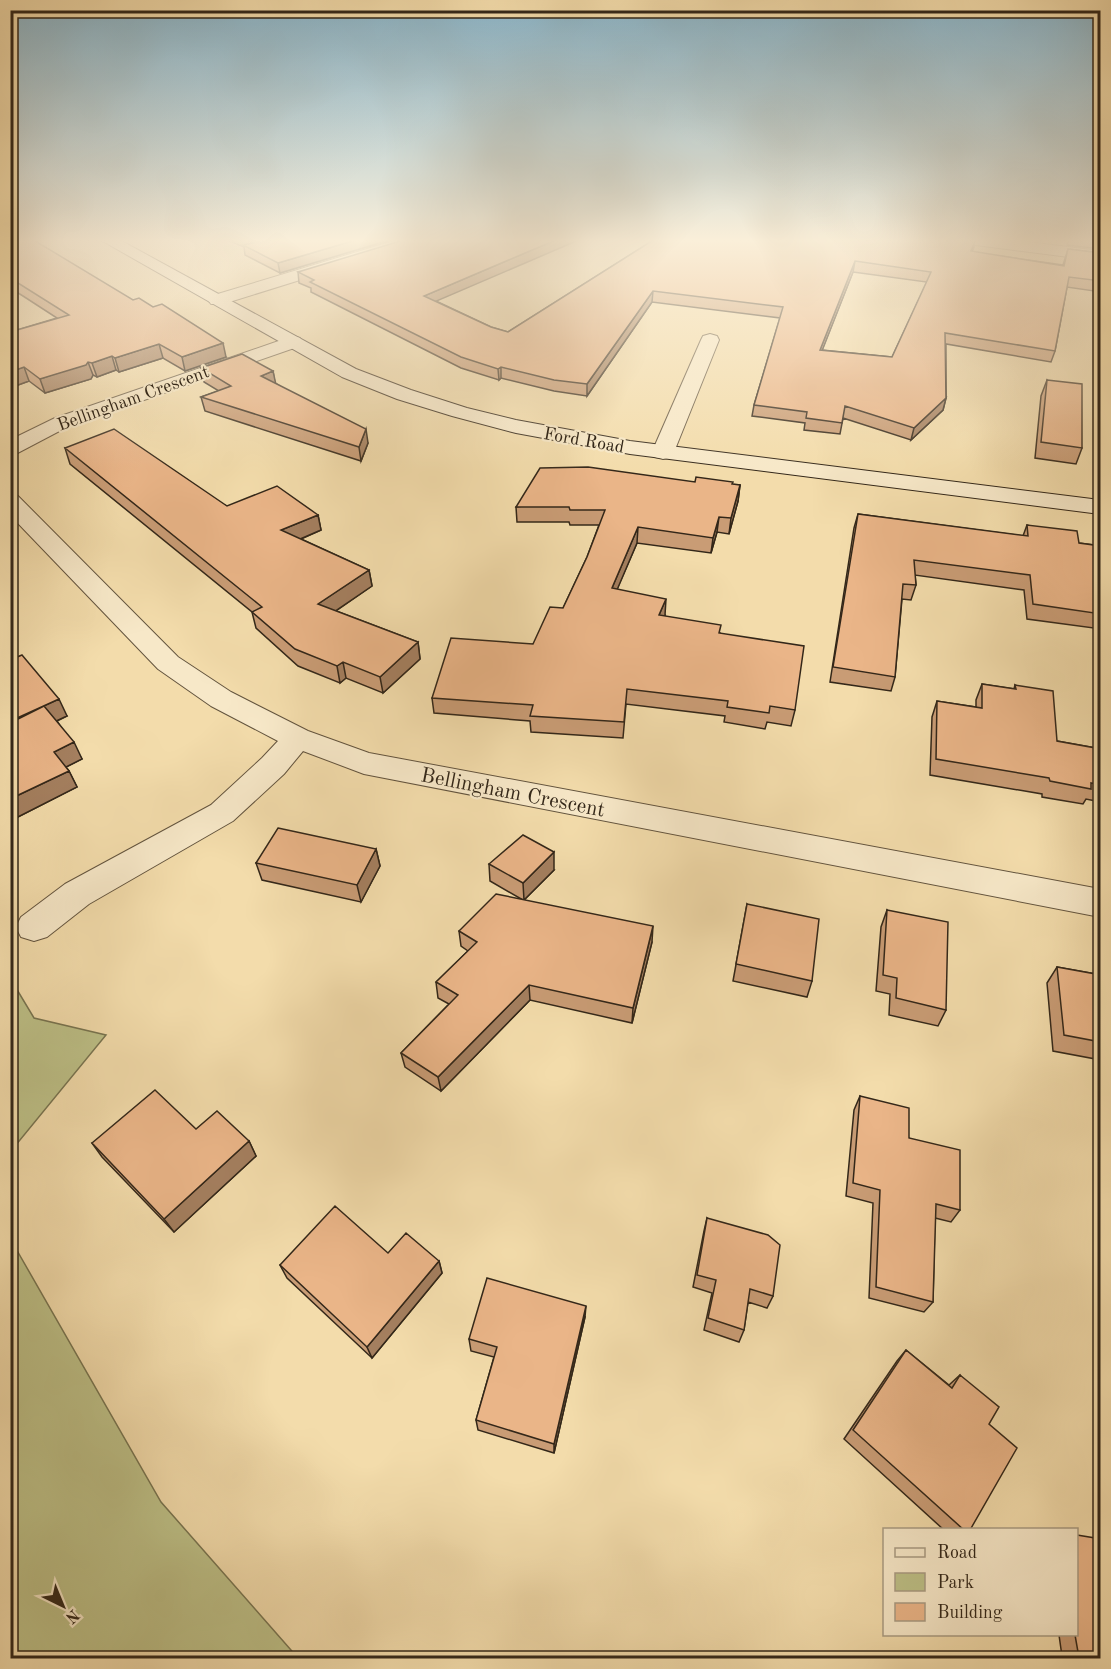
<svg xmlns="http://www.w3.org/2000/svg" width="1111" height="1669" viewBox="0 0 1111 1669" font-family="'Old Standard TT',serif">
<rect width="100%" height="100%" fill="#f3dcab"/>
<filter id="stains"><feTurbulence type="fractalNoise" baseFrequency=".00333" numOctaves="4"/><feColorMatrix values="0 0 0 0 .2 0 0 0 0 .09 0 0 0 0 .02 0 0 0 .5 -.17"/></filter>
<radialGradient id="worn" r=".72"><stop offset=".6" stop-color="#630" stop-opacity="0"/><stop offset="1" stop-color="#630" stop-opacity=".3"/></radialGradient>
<!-- green -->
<path fill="#bdc087" stroke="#787450" stroke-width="1.5" d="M10,978L34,1018L106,1035L11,1151Z
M11,1240L161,1502L298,1658H11Z"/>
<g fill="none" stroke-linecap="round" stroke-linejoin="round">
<!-- street casing -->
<g stroke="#63543e" stroke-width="2">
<path id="street" d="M400,239H424L422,242L223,304H211L208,300L211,296Z
M960,239H1003L1100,251V261L968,244Z
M710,334L717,336L719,340L674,452L671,457L663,459L655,457L652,452L701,340L703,336Z
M293,336L300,338L302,342L300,346L69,426L10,457V440L55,418Z
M10,494L18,496L178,657L231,692L308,731L369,753L1100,889V917L364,774L303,751L284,774L233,821L89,904L47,937L34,941L21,937L16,927L21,917L65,884L211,805L262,758L278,741L211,706L158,669L10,515Z"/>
</g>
<!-- secondary casing -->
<g stroke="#332719" stroke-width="2">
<path id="secondary" d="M99,239H118L356,369L411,390L467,408L516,420L630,441L1100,500V514L630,454L516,433L452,416L397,399L342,377Z"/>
</g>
<!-- street -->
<use href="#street" fill="#f7e8c8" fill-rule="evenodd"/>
<!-- secondary -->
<use href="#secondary" fill="#f7e8c8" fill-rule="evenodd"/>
</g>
<!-- wall -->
<path fill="#c99c75" stroke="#332719" stroke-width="1.5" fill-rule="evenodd" d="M10,239L226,357L185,371L163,358L119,372L116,370L97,377L93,375L91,379L45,393L29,381L10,388V332L57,318L23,296L10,288Z
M226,239H393L280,273L245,255L244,247Z
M655,239L974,247L972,252L1063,265L1068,249L1101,253V292L1067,287L1055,351L1051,362L946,344V398L943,410L911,440L843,418L840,434L804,430L805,423L752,416L754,405L780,318L652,302L587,396L554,391L501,378L499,380L461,368L311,292V288L299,283L298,272L436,301L491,327L508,332ZM853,272L927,282L892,357L822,350Z
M1069,239H1101V250L1100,249L1067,245Z
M201,368L273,371L275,383L368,443L361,461L205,411L201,397L219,391L204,382Z
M1047,380L1082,448L1076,464L1035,458L1041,396Z
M65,448L227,506L318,515L321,530L301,539L369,570L372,586L336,611L418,642L420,659L383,693L346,678L340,683L298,666L256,628L252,612L70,464Z
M695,482L740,485L738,501L729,534L717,532L711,553L637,543L617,589L665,615L664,616L720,633L795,710L791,726L767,722L765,729L724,722L725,716L626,704L623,738L531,732L530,721L434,713L432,698L533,644L563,608L587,557L599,525H570L569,522H517L516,507Z
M858,514L1023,536L1027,525L1079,543L1101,546V629L1027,619L1024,590L915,575L916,585L911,600L902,599L895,677L891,691L830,682L854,528Z
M10,660L67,716L57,721L82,759L66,767L69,771L77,787L10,821V723L12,722L10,720Z
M982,684L1014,689L1015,685L1057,741L1101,749V802L1086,799L1083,804L1042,797V794L930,775L932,717L937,701L976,707V700Z
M376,849L380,866L361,902L262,880L256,863Z
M489,864L554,870L524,900L652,942L632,1023L530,1000L441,1091L405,1067L401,1053L449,1004L438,998L436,982L468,951L461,946L459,931L523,900L490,881Z
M747,904L812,981L807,997L733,981Z
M887,910L946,1010L938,1026L889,1015L890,994L876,991L881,927Z
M1057,967L1101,975V1060L1053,1051L1047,983Z
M860,1096L909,1138L960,1210L951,1222L935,1218L933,1302L924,1312L869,1298L873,1203L846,1196L854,1110Z
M196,1129L249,1141L256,1156L174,1232L102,1157L92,1143Z
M707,1218L773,1296L767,1308L748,1302L744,1330L739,1342L704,1330L712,1293L693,1287L704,1231Z
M388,1253L439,1261L442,1273L372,1358L287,1278L280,1265Z
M585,1317L554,1453L478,1430L476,1420L494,1357L471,1351L469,1339Z
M906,1350L949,1385L960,1375L989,1424L970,1530H944L844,1439L897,1361Z
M1101,1539V1659H1078L1062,1656L1059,1635H1077Z"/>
<!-- shaded-wall -->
<path fill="#a47f5f" stroke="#332719" stroke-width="1.5" d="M359,239H393L280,273L278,263Z
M558,239H581L425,306L424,296Z
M855,261L853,272L818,361L820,350Z
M653,291L652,302L587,396V384Z
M223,343L226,357L185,371L182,357Z
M159,344L163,358L119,372L115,358Z
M112,356L116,370L97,377L92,363Z
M88,362L93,375L91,379L45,393L40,379Z
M24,367L29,381L10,388V372Z
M501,367V378L499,380L498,369Z
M273,371L276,385L261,376Z
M946,398L943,410L911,440L914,428Z
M366,429L368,443L361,461L359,447Z
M740,485L738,501L729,534L731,518Z
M318,515L321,530L284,546L281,530Z
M719,517L717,532L711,553L713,538Z
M638,527L637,543L611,604L612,588Z
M369,570L372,586L322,620L318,604Z
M666,599L665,615L658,631L659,615Z
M418,642L420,659L383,693L380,677Z
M343,662L346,678L340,683L337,666Z
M59,699L67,716L24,736L15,719Z
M74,742L82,759L62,769L54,752Z
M69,771L77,787L10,821V799Z
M376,849L380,866L361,902L357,885Z
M554,852V870L524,900L523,883Z
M653,926L652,942L632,1023L633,1008Z
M529,985L530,1000L441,1091L438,1077Z
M249,1141L256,1156L174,1232L164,1219Z
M439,1261L442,1273L372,1358L367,1347Z
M586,1306L585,1317L554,1453V1444Z"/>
<!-- building -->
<path fill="#eab588" stroke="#332719" stroke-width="1.5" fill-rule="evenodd" d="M10,239H32L133,300L139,298L153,307L162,304L223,343L182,357L159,344L115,358L112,356L92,363L88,362L86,365L40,379L24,367L10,372V332L69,315L10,278Z
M245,239H359L278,263L243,245L253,243Z
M407,239H558L424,296L491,327L508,332L655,239H976L971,251L1064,266L1068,249L1101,253V281L1069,277L1055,351L945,333L946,398L914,428L845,406L842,423L806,418L807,412L754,405L783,307L653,291L587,384L554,380L501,367L498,369L461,357L310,282L314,280L298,272ZM855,261L931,272L892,357L820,350Z
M242,354L273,371L261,376L366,429L359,447L201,397L231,386L201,368Z
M1047,380L1082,384V448L1041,442Z
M114,429L227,506L277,486L318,515L281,530L369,570L318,604L418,642L380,677L343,662L337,666L295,649L252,612L262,607L65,448Z
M588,467L695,482L696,477L733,482L732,484L740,485L731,518L719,517L713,538L638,527L612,588L666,599L659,615L721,625L719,633L804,646L795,710L770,706L769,713L727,707L728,701L627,689L624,722L530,716L533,705L432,698L451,638L533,644L550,607L563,608L587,557L605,510H570L569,507H516L540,468Z
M858,514L1028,536L1027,525L1077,531L1079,543L1101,546V614L1033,604L1030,575L914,560L916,585L903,584L895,677L833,667Z
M22,655L59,699L15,719L10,714V660Z
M982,684L1016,689L1015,685L1053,691L1057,741L1101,749V785L1091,783V789L1050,781L1049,778L936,759L937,701L982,708Z
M44,706L74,742L54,752L69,771L10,799V723Z
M278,828L376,849L357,885L256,863Z
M523,835L554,852L523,883L489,864Z
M496,894L653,926L633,1008L529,985L438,1077L401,1053L458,995L436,982L477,942L459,931Z
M747,904L819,919L812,981L736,964Z
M887,910L948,922L946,1010L896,998L897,978L883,975Z
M1057,967L1101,975V1042L1064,1035Z
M155,1090L196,1129L217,1111L249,1141L164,1219L92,1143Z
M860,1096L909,1108V1138L960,1150V1210L936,1204L933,1302L876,1287L880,1190L853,1183Z
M335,1206L388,1253L406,1233L439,1261L367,1347L280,1265Z
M707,1218L768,1235L780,1245L773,1296L750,1289L744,1330L708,1318L716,1280L697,1275Z
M487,1278L586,1306L554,1444L476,1420L497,1347L469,1339Z
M906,1350L952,1388L960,1375L999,1407L989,1424L1017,1448L970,1530H964L853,1430Z
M1077,1535L1101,1539V1656L1078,1652L1075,1635H1077Z"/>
<!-- sky -->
<linearGradient id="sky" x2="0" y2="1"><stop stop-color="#89b7ce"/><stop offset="0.51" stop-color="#faefd9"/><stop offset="1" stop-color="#faefd9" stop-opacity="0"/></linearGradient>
<rect width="1111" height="472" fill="url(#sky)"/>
<g text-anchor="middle" stroke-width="4.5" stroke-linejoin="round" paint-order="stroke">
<!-- far-street labels -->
<g font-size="18" fill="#332719" stroke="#f7e8c8">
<text transform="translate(133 398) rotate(-20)" y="6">Bellingham Crescent</text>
<text transform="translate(584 440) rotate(10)" y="6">Ford Road</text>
</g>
<!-- street labels -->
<g font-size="21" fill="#332719" stroke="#f7e8c8">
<text transform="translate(513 792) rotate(11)" y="7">Bellingham Crescent</text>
</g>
</g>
<!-- margin -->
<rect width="1111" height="1669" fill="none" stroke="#f3dcab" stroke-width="36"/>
<rect x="12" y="12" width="1087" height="1645" fill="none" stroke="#332719" stroke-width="3"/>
<rect x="18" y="18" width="1075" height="1633" fill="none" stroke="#332719" stroke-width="1.5"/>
<!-- legend -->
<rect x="883" y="1528" width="195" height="108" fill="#f7e8c8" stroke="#a99b82" stroke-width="1.5"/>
<rect x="895" y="1548" width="30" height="9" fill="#f7e8c8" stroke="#a99b82" stroke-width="1.5"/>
<text x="937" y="1558" font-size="18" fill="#332719">Road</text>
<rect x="895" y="1573" width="30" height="18" fill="#bdc087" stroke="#a99b82" stroke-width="1.5"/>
<text x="937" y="1588" font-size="18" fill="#332719">Park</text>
<rect x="895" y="1603" width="30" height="18" fill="#eab588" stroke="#a99b82" stroke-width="1.5"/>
<text x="937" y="1618" font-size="18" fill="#332719">Building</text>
<!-- north arrow -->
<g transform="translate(63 1606) rotate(137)" stroke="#f7e8c8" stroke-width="4.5" paint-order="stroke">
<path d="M0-4.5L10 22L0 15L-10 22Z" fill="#332719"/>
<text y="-9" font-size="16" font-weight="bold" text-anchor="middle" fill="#332719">N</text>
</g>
<rect width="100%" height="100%" filter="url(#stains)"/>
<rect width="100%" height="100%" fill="url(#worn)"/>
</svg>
